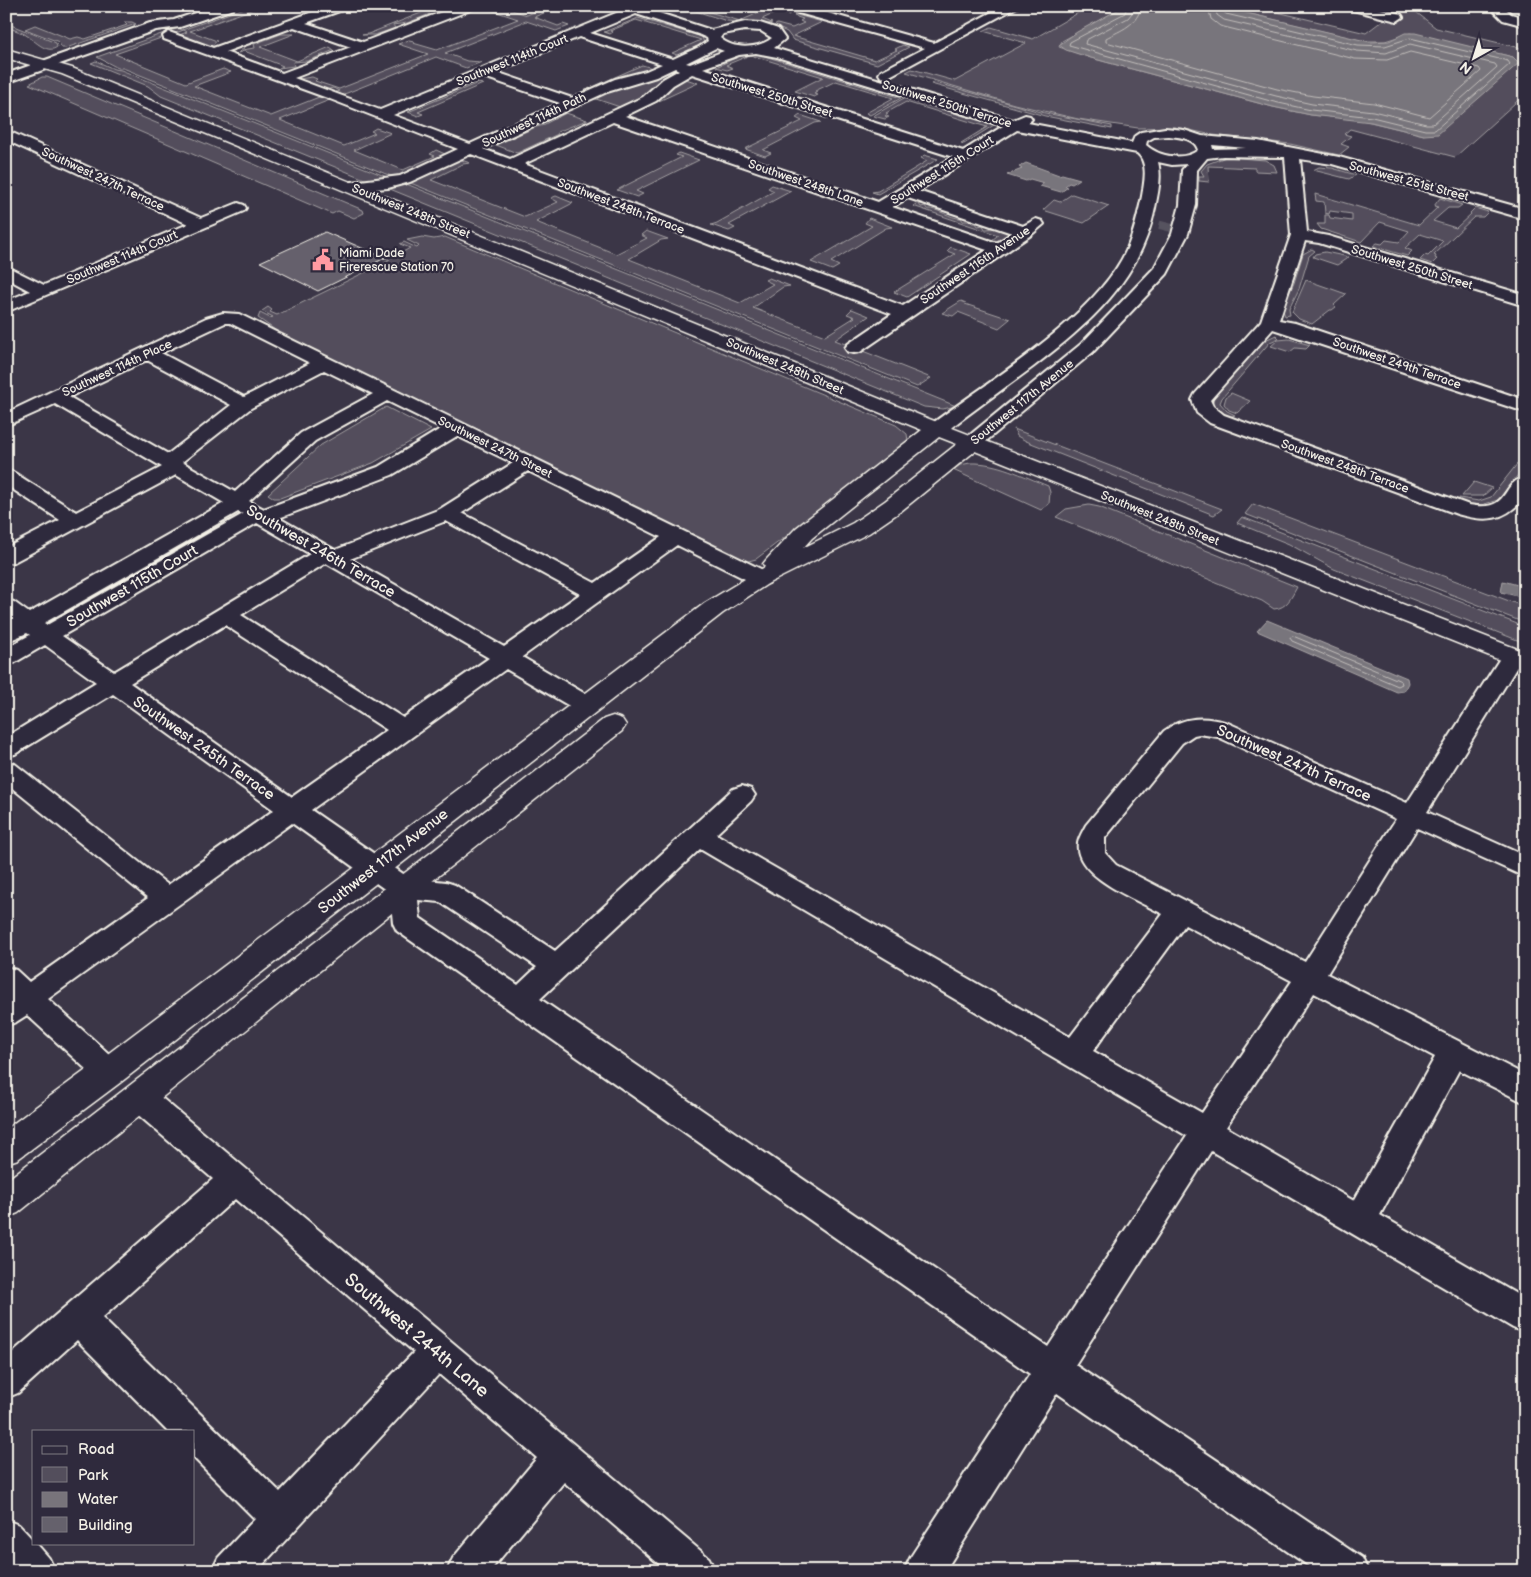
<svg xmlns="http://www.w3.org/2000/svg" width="1531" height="1577" viewBox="0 0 1531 1577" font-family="'Balsamiq Sans',sans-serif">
<rect width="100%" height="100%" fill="#3b3647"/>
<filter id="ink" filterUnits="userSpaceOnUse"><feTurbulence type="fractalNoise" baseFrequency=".02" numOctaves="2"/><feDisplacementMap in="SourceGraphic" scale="10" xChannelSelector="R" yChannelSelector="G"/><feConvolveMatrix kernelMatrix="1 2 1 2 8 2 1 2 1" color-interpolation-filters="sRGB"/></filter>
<g filter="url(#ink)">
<!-- green -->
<path fill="#534e5c" stroke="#a4a0a2" d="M250,6H262L190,31L217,41L211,46L179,35L187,32L184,30L115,54L186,83L223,69L231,72L194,86L271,116L319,97L323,98L339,91L333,88L326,90L299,79L312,77L317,79L315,81L339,89L428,54L398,44L409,40L414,41L413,43L437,50L518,19L488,9L500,6L527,15L549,6H561L534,17L558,26L563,24L569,26L556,31L526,21L445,53L467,61L482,62L466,68L436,57L280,120L344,146L375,133L371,131L376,128L391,133L354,150L403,170L435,156L430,154L436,150L445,154L396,178L123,68H118L97,57L178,28L182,30Z
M680,6H689L740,21L770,8L791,13L788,15L778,12L762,19L772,23L768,24L727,21Z
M1090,6H1125L1062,41L1059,47L1091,58L1273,107L1311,115L1362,120L1424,135L1513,57L1410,33L1385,41H1364L1217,6H1262L1260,8L1366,33L1395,11L1364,6H1383L1400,10L1405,6H1412L1411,8L1436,28L1525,49V94L1455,157L1350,129L1344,134L1351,136L1341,144L1349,147L1339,155L1290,144L1213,135L1175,127L1138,128L1078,119L1014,104L906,72L912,69L955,81L1026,43L983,31L991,27L1033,39Z
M426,11L430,14L407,23L393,25L395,28L375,35H362L368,34Z
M797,15L822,22L793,36L875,60L897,50L895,49L903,45L909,47L877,64L793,40L787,32L774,26L777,24L792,28L804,23L800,21L803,19L794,16Z
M638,18L702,37L704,43L677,55L672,53L701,40L636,20L610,31L613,32L610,34L604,32Z
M124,22H132L136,24L66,48H62L63,47H61L59,42L25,29L35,25L70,39L78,37L85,39L127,25Z
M6,23L56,43L57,47C48,54 37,43 29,37C23,32 14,30 6,27Z
M281,34H294L260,47L297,61L330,47L334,50L308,61L293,62L294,66L279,68L283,66L244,51L238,53L241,50L255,48L254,44Z
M755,54H758L901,98L870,115L866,113L893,98L836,81L815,91L817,92L814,94L818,95L814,97L795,91L823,77L750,55L726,65L733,68L727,70L716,67L742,55Z
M96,61L114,69L121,70L392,179L367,180L161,96L148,86L91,63Z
M642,65L656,69L582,94L579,93Z
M664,72L675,75L656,91L623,108L590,97Z
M42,77H47L363,210L364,213L354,218L338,211L332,214L29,84Z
M683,78L698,83L635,112L632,111L662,96L670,86Z
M934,82L1040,112L1112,126V129L1045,116L931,84Z
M478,83L483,84L418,112L423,114L418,116L408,112Z
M904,98L994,125L964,144L961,143L987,127L906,102L886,113L888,114L885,116L889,117L885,119L873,116Z
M566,113L587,120L557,132L558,134L517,153L496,145L536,127L541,126Z
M800,115L821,122L815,123L763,150L771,153L765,156L745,149L802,121L796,118Z
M679,153L699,160L636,191L643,194L637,197L617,190L682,157L676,155Z
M924,155L938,159L878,194L872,192L878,191L927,161L921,158Z
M1226,157L1265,160L1274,165L1277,172L1255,171V168L1208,166L1209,182L1199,181V176H1204L1201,171L1207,164Z
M459,159L470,163L463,164L431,180L525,217L558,202L551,198L556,196L573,203L536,222L616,254L647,238L641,235L646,231L668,239L661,240L629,259L740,303L773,284L765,280L769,278L790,286L783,287L753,308L825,336L855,317L847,314L852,309L869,316L835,340L931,378L917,387L408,182Z
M1319,167L1332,168L1356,175L1349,179L1313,170Z
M404,183L956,406L943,409L924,407L385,187Z
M772,185L791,191L729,225L735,228L729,231L711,225L717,223L774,191L768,188Z
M1072,194L1109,206L1084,223L1043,210L1054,200L1060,202Z
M1315,194L1419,225L1438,207L1434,206L1440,198L1462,205L1458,208H1448L1433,221L1456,228L1471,214L1470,213L1475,208L1488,212L1483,217H1474L1434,255L1436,256L1435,258L1437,259L1432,264L1420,260L1425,255L1428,256L1443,241L1420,234L1405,248L1412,251L1407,256L1373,246L1377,243L1382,244L1386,240L1399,242L1409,231L1380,222L1361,242L1321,229L1317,224H1325V215H1329L1330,218L1352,221V214L1330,211L1329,214L1325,213L1324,202L1316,201Z
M922,200L927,203L919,204L921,207L925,206L927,209C939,208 950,219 961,218L963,221H970L972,223H976L978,226L983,225L985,229L1004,228L1012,233C1008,240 999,241 991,241L998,235L913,206Z
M869,218L892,227L886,228L831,262L839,266L832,270L811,262L872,226L865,223Z
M422,237L434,239L445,237L896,425L907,434L908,441L904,447L756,559L745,562L288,339L258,318L260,313L270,318L273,317L262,311L268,307L272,310L270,312L277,315L390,260L378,255L385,251L396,256L410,248L400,244L404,242L417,248L419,246L407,240Z
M951,247L971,254L907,297L894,292L955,254L947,251Z
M1312,249L1315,251L1309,256L1299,289L1289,309L1290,315L1285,316L1282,308L1294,283L1303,254Z
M1325,252L1349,257L1337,265L1313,257L1315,254Z
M1306,280L1346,294L1334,305L1336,307L1332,310H1330L1312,324L1299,319L1292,312Z
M961,301L966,303L965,304L1010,319L999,328L958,312L953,316L942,313Z
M1276,335L1279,338L1270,342L1222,398L1220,403L1227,411L1235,415L1229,417L1217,410L1213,403L1214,396L1261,342Z
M1289,339L1310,345L1306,349L1295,348L1290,352L1271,346L1278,340Z
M1231,393L1250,401L1237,413L1229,410L1224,404L1226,397Z
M386,407L431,430L373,463L280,498H274L268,494L321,445Z
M1014,429L1222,509L1214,515L1026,441L1017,436Z
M1525,454V466L1498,500L1481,505L1461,503L1459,498L1479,501L1491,497Z
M970,463C997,462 1023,476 1048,486L1050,492L1049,504L1041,510L953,470L960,465Z
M1474,482L1492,488L1483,496H1462Z
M1253,504L1525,607V623L1245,514Z
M1089,505L1099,507L1297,587C1291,598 1287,608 1274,609L1262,601L1056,517L1066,509Z
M1242,517L1525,627V643L1334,569L1289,544L1237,523Z"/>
<!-- water -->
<path fill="#78747b" stroke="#aaa6a7" d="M1125,6H1217L1370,42L1389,41L1405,33H1415L1513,57L1519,63L1438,134L1424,135L1371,122L1311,115L1273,107L1091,58L1066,50L1059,45L1077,32Z
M1026,163L1059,175L1062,174L1080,179L1072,184L1069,183L1065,186L1068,187L1061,192L1040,186L1044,183L1030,179L1026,181L1007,175L1022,169L1019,167Z
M1503,581L1525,587V598L1501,592Z
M1267,620L1407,678L1408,683L1404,691L1397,692L1257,631Z"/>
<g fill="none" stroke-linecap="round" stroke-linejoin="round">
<!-- shore -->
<path stroke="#c2bfbc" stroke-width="1" d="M1127,6L1125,13L1070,42L1069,45L1274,102L1311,110L1372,117L1425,130H1435L1510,64L1508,61L1410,38L1385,46L1358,45L1226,14L1222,11V6
M1133,6L1132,13L1128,18L1086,40L1085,44L1276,96L1312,104L1373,111L1426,124H1433L1497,67L1495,64L1410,44L1386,53L1357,51L1224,20L1217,15L1215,6
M1141,6C1138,25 1121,30 1106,38V42L1277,89L1313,96L1374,103L1429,117L1481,71L1479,68L1410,52L1387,60L1355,59L1220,26L1211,19L1208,6
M1293,636L1401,681L1402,684L1398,686L1292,641L1290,638Z"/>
</g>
<!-- building -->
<path fill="#65616c" stroke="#f4f1e8" d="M325,232L385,258L318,291L260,262Z"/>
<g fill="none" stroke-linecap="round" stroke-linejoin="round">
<!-- minor-tunnel -->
<path stroke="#57525f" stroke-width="18" stroke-dasharray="18 9" stroke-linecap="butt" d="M1167,231L1169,223"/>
<!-- minor casing -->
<g stroke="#f4f1e8" stroke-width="4">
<path id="minor" d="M216,6H235L233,9L180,27L156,30L6,83V74L150,23L174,20Z
M329,6H347L345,9L306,23L363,42L457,6H475L473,9L294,78L380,110L633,6H650L647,9L711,30L745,22L760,23L778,29L785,39L774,48L1013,120L1025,115L1030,116L1032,119L1028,123L1132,143L1135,136L1141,132L1165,128L1184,130L1202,136L1258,141L1339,157L1525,209V219L1332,164L1300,159L1307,232L1328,236L1525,295V306L1319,243L1305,241L1279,320L1295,323L1525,400V412L1273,329L1210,400L1213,406L1224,415L1469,505C1512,513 1499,483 1525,477V497C1504,522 1486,522 1457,514L1210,423L1197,413L1192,400L1195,394L1261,321L1291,235L1285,157L1223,156L1207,158L1197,170L1196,205L1188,234L1167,274L1093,352L979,447L972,449L965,447L962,443L965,439L1081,344L1154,268L1172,234L1180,205L1182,170L1187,164L1172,165L1158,162C1162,177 1158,193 1155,208C1140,281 1089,324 1033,367C1003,389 973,411 944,433L937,435L930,433L927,429L930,425C989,381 1095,317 1126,251C1134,233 1138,215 1142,196C1144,183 1149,163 1137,153L1017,130L918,191L1023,226L1036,219L1042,221L1044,224L1031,235L860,352L854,353L848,352L845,348L848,344L892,314L471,154L410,182L388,188L349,191L344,189L341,186L344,183L400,176L458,149L330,99L164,39L163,36L169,32L213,48ZM636,14L698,34L707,38L708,41L699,47L673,59L590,33ZM294,27L351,47L282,73L225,52ZM745,30L761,31L772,38C758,49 733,50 720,38L723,34ZM579,37L662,64L646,71L615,79L572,98L496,72ZM716,48L724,51L690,64L686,63ZM756,53L777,57L1003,126L963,151L703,68L739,55ZM675,68L679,70L663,79L643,97L510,159L483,149L607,92L656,77ZM692,74L953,157L878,202L625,116L656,101L673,85ZM484,77L560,103L470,144L393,115ZM613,122L987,250L903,306L524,164ZM1169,136C1179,137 1195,138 1198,150C1184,161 1159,157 1146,145L1147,141L1154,137ZM1212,145L1246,148L1213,149ZM908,198L1012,233L997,243L892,207Z
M782,6H803L934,43L1003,6H1019L886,78L881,77L879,74L881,71L925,48L784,9Z
M1347,6H1369L1401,14L1403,17L1397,21L1349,9Z
M1495,6H1508L1506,9L1511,14L1525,18V26L1503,20L1493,10Z
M6,130L201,218L238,203L244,205L246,208L244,211L6,312V301L30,291L6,278V266L44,285L188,224L6,140Z
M223,313L239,314L769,573L772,578L769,583L761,585L753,583L677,545L522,657L594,699L598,705L594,711L586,713L578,711L506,669L311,810L409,878L446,882L455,885L555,951L733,789L742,786L751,789L755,795L751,801L716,834L1070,1037L1163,914C1139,901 1073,876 1078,843C1079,837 1083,831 1086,825L1164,731C1184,716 1205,716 1228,723L1407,803L1504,652L1512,649L1520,652L1523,657L1427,812L1525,856V877L1417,828L1327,974L1525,1075V1103L1459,1070L1380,1215L1525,1299V1333L1513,1328L1211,1151L1075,1365L1362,1558L1368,1571H1316L1057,1393L945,1571H904L910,1558L1030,1374L397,931L393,923L390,893L292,823L48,999L119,1063L124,1072L119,1081L109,1085L99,1081L27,1015L16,1022L6,1026V998L8,997L6,995V967L16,970L29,982L148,898L6,783V761L15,764L168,885L274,810L113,694L15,754L6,756V737L96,682L45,645L14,663L6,665V648L30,635L27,633L6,642V625L12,622L6,618V600L14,602L29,613L224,503L176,475L14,562L6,563V548L60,520L6,485V470L13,472L76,512L162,467L55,404L6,426V413L206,318ZM225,323H230L310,363L244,397L161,353ZM147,360L231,405L168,454L69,397ZM324,370L373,394L301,433L235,492L182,462L251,408ZM387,401L442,428L378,467L264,509L249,501L315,441ZM457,436L513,463L440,509L335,550L279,518L392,475ZM528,471L661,537L595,583L462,513ZM238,512L243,514L47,625L44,623ZM446,521L580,594L504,647L350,559ZM257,523L310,554L114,672L62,636ZM326,563L489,658L403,718L241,615ZM225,625L387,730L292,797L130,683ZM1199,734L1218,737L1396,819L1305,962L1116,865L1105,853V838L1182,743L1194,735ZM700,849L1187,1136L1048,1347L540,999ZM418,900L440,902L537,967L518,985L420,918ZM1185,925L1292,981L1202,1113L1093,1051ZM1314,993L1435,1057L1354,1201L1226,1127Z
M140,1085L151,1089L709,1558L715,1571H667L564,1482L490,1571H447L453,1558L537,1458L439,1374L257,1571H212L218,1558L255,1519L194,1458V1431H167L77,1340L18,1393L6,1398V1358L213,1179L129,1107L125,1098L129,1089ZM235,1199L414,1352L280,1492L102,1318Z
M6,1520L19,1525L34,1541V1543H36L49,1558L55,1571H11L6,1566Z"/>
</g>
<!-- tertiary casing -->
<g stroke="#f4f1e8" stroke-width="3">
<path id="tertiary" d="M6,49L72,68L924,417L1525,652V670L975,451L901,511L869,533L769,583L723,613L121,1082L18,1159L6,1163V1129L97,1062L705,603L765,567L763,564L767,559L796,528L922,430L62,74L6,58ZM939,437L957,444L885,501L853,523L803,548L812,538Z
M613,716L622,719L626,725L622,731L413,896L18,1213L6,1218V1181L604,719Z"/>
</g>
<!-- minor -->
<use href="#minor" fill="#2f2a3d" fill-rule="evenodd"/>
<!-- tertiary -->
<use href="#tertiary" fill="#2f2a3d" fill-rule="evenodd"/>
</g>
</g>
<!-- icons -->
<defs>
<g id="civic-bare" transform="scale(1.725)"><path d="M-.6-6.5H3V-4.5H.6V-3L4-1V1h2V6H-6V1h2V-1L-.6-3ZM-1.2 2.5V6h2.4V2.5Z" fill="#ff9aa2" stroke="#2f2a3d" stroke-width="2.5" paint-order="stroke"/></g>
</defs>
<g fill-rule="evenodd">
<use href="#civic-bare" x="323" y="260"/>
</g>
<g text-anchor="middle" stroke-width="4.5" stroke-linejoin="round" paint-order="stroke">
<!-- far-street labels -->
<g font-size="12" fill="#f4f1e8" stroke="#2f2a3d">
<text transform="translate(512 60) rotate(-22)" y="4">Southwest 114th Court</text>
<text transform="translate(772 95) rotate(17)" y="4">Southwest 250th Street</text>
<text transform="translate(947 104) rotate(17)" y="4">Southwest 250th Terrace</text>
<text transform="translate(534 120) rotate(-25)" y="4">Southwest 114th Path</text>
<text transform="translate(942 170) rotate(-32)" y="4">Southwest 115th Court</text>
<text transform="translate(103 179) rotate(25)" y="4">Southwest 247th Terrace</text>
<text transform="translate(1409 181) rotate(15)" y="4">Southwest 251st Street</text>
<text transform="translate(806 183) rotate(19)" y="4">Southwest 248th Lane</text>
<text transform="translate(621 206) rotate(21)" y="4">Southwest 248th Terrace</text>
<text transform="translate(411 211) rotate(22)" y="4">Southwest 248th Street</text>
<text transform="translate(122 257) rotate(-23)" y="4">Southwest 114th Court</text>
<text transform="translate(975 265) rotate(-34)" y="4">Southwest 116th Avenue</text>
<text transform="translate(1412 267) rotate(17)" y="4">Southwest 250th Street</text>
<text transform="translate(1397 363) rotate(19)" y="4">Southwest 249th Terrace</text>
<text transform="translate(785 366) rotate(23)" y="4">Southwest 248th Street</text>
<text transform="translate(117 368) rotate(-25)" y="4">Southwest 114th Place</text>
<text transform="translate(1022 402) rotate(-39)" y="4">Southwest 117th Avenue</text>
<text transform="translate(495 447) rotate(26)" y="4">Southwest 247th Street</text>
<text transform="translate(1345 466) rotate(20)" y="4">Southwest 248th Terrace</text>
<text transform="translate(1160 518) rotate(22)" y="4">Southwest 248th Street</text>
</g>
<!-- far-poi labels -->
<g font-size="12" fill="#f4f1e8" stroke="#2f2a3d" text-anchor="start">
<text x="339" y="257">Miami Dade<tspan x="339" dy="14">Firerescue Station 70</tspan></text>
</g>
<!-- street labels -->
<g font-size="15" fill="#f4f1e8" stroke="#2f2a3d">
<text transform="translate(321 551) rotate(30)" y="5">Southwest 246th Terrace</text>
<text transform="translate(132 586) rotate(-30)" y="5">Southwest 115th Court</text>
<text transform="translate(204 748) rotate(35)" y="5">Southwest 245th Terrace</text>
<text transform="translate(1294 763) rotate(24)" y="5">Southwest 247th Terrace</text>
<text transform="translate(383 861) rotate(-38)" y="5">Southwest 117th Avenue</text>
</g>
<!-- near-street labels -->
<g font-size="18" fill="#f4f1e8" stroke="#2f2a3d">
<text transform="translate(417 1335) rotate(40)" y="6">Southwest 244th Lane</text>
</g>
</g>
<!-- margin -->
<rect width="1531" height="1577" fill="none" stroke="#2f2a3d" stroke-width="25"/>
<rect x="12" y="12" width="1506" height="1552" fill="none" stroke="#f4f1e8" stroke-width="2" filter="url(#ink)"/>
<!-- legend -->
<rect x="32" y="1430" width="162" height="115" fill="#2f2a3d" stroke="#7e7a81"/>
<rect x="42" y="1446" width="25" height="8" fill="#2f2a3d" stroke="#7e7a81"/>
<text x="78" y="1454" font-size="15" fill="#f4f1e8">Road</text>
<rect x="42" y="1467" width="25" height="15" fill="#534e5c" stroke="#7e7a81"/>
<text x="78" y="1480" font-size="15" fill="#f4f1e8">Park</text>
<rect x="42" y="1492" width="25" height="15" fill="#78747b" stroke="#7e7a81"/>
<text x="78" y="1504" font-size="15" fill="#f4f1e8">Water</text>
<rect x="42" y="1517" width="25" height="15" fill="#65616c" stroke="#7e7a81"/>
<text x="78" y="1530" font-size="15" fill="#f4f1e8">Building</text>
<!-- north arrow -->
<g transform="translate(1474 58) rotate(219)" stroke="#2f2a3d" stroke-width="4" paint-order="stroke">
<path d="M0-4L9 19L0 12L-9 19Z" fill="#f4f1e8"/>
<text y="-8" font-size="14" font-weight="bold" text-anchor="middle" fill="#f4f1e8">N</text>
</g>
</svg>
